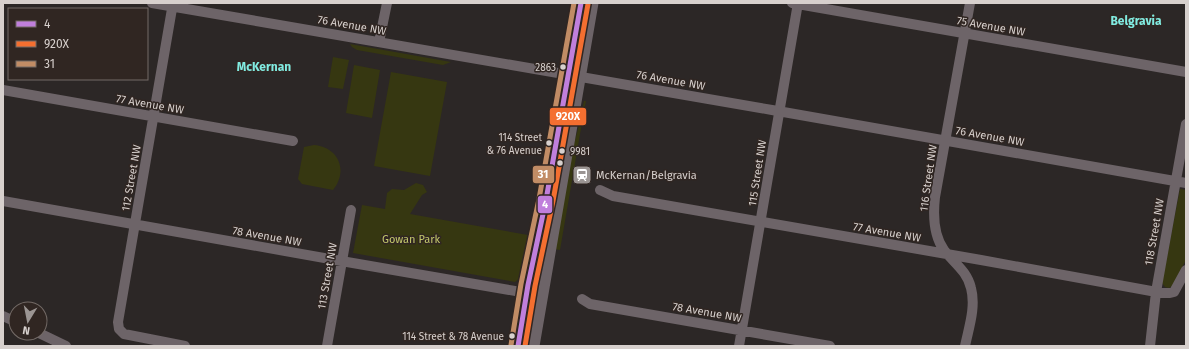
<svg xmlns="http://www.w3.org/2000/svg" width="1189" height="349" viewBox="0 0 1189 349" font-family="'Fira Sans',sans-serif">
<rect width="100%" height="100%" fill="#2c2726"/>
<!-- green -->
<path fill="#363711" d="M350,44L451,62L443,65L357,50L352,47Z
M333,57L349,60L343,89L328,87Z
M354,65L380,70L372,118L346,113Z
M391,72L447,82L430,176L374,166Z
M584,101H586L584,111L560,250L554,249L568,166L578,129Z
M314,145C338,147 349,170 333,190L302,184L298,179L304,147Z
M416,183L423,185L427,192L422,195L410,214L528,235L520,278L515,282L353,253L362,205L385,209L387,193L392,189L404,190Z
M1180,189L1186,190V260L1172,286L1169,288L1165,287L1162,283Z"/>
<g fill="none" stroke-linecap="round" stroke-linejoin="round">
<!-- minor -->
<path stroke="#6d6468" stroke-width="10" d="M152,3L772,110L1186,183
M173,3L118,322L119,329L124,334L185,346
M792,3L1186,72
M379,42L387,3
M3,90L293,141
M600,190L613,196L981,260L1162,293H1170L1174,292L1186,270
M3,201L347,262L527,293
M582,299L590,304L830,346
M3,316L16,322
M39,333L66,346
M327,346L351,210
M739,346L798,3
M965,346C969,327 976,307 971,288C967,271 954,263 944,250C933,235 933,215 935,197L970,3
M1150,346L1156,292L1186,124"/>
<!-- major -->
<path stroke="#6d6468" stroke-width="13" d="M518,346L528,285L546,200L581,3
M533,346L592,3"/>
<!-- bus-1 casing -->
<g stroke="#302622" stroke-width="8">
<path id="bus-1" d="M518,346L528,285L546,200L581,3"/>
</g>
<!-- bus-2 casing -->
<g stroke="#302622" stroke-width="8">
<path id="bus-2" d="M525,346L535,286L553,201L588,4"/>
</g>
<!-- bus-3 casing -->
<g stroke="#302622" stroke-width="8">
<path id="bus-3" d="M511,345L521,284L539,199L574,3"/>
</g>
<!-- bus-1 -->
<use href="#bus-1" stroke="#c07fdc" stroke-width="5"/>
<!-- bus-2 -->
<use href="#bus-2" stroke="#f46f30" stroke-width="5"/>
<!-- bus-3 -->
<use href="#bus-3" stroke="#c18c65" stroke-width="5"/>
</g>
<!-- icons -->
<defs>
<g id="station-square" transform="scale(1)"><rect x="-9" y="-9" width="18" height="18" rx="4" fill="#9b9593" stroke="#302622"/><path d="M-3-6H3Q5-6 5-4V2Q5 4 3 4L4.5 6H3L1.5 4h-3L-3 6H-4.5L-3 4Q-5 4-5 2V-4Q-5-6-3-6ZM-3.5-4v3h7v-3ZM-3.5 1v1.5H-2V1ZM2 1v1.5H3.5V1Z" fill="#fff"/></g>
</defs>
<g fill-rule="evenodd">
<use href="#station-square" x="582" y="175"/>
</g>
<!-- markers -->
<g fill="#d7d0cd" stroke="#302622" stroke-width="1.5">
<circle cx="563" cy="67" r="3.5"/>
<circle cx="549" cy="143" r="3.5"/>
<circle cx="562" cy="151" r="3.5"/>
<circle cx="560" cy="163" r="3.5"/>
<circle cx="512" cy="336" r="3.5"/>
</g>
<g text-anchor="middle" stroke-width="3" stroke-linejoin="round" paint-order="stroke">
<!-- bus labels -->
<g font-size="10" fill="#d7d0cd" stroke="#302622" text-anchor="end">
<text x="556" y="71">2863</text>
<text x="542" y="141">114 Street<tspan x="542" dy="13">&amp; 76 Avenue</tspan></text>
<text x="570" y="155" text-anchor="start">9981</text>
<text x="504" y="340">114 Street &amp; 78 Avenue</text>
</g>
<!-- street labels -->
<g font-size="11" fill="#d7d0cd" stroke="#302622">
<text transform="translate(352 25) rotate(10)" y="4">76 Avenue NW</text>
<text transform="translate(991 26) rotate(10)" y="4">75 Avenue NW</text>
<text transform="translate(671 80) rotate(10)" y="4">76 Avenue NW</text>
<text transform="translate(150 104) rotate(10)" y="4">77 Avenue NW</text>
<text transform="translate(990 136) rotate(10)" y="4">76 Avenue NW</text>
<text transform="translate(757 173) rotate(-81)" y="4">115 Street NW</text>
<text transform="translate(131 178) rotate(-80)" y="4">112 Street NW</text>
<text transform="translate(928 178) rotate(-82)" y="4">116 Street NW</text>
<text transform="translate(887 232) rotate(10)" y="4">77 Avenue NW</text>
<text transform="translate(1154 232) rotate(-80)" y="4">118 Street NW</text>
<text transform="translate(267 236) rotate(10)" y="4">78 Avenue NW</text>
<text transform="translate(327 276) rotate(-80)" y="4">113 Street NW</text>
<text transform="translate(707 312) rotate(10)" y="4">78 Avenue NW</text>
</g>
<!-- poi labels -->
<g font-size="11" fill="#d7d0cd" stroke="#302622" text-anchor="start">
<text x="596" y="179">McKernan/Belgravia</text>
</g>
<!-- park labels -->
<g font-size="11" fill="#c2c76a" stroke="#302622">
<text x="411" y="243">Gowan Park</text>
</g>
<!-- neighbourhood labels -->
<g font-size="12" font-weight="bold" fill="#81ebe1" stroke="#302622">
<text x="1136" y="25">Belgravia</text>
<text x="264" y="71">McKernan</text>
</g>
</g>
<g stroke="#302622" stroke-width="1.5">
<rect x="549" y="107" width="38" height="19" rx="4" fill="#f46f30"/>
<rect x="532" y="165" width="23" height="19" rx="4" fill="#c18c65"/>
<rect x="537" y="195" width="16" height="19" rx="4" fill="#c07fdc"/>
</g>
<g font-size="11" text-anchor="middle" font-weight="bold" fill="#fff">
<text x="568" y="120">920X</text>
<text x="543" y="178">31</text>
<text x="545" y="208">4</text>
</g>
<!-- border -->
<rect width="1189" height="349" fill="none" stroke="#d7d0cd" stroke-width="8"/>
<!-- legend -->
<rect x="8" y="8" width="140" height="72" fill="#302622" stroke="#736a66"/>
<rect x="16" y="21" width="20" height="6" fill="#c07fdc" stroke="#736a66"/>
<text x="44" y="28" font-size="12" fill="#d7d0cd">4</text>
<rect x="16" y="41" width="20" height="6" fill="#f46f30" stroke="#736a66"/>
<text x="44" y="48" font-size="12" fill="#d7d0cd">920X</text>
<rect x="16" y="61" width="20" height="6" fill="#c18c65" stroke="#736a66"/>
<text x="44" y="68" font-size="12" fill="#d7d0cd">31</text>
<!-- north arrow -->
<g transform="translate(28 321) rotate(190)"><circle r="19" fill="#302622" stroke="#736a66"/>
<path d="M0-3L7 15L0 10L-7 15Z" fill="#9b9593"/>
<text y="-6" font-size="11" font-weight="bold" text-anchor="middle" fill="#d7d0cd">N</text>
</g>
</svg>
